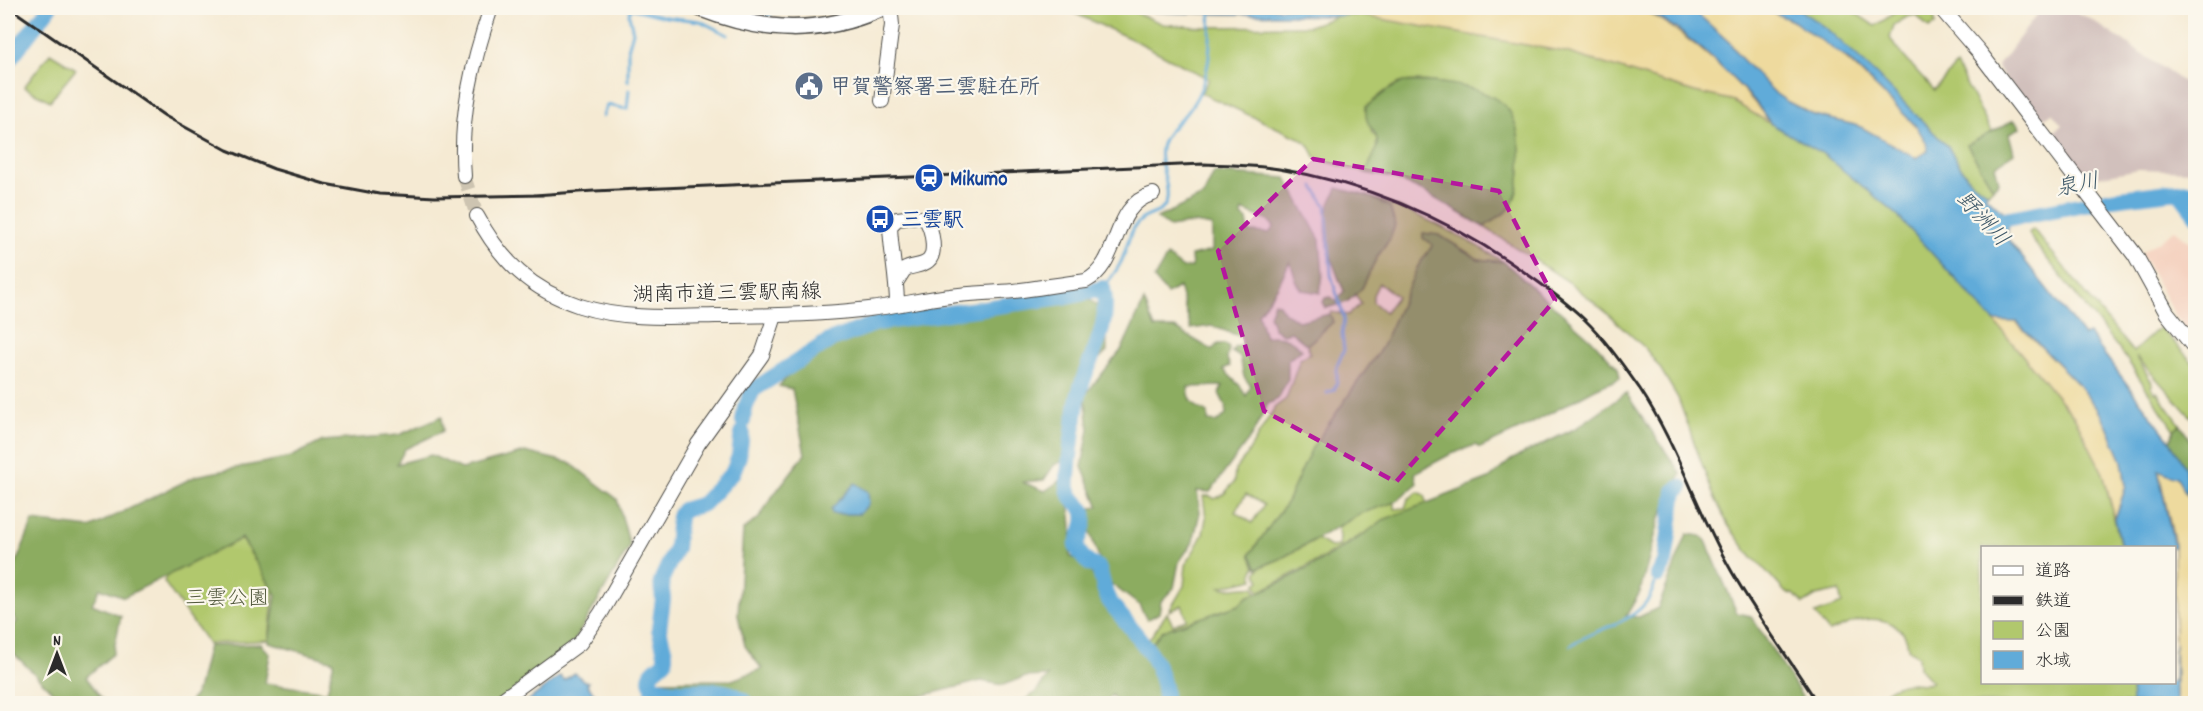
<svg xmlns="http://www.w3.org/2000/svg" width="2203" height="711" viewBox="0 0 2203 711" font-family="Dekko,'Klee One',sans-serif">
<rect width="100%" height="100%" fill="#fbf7ec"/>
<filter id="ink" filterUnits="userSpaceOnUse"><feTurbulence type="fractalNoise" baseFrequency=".0167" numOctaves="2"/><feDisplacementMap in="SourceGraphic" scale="12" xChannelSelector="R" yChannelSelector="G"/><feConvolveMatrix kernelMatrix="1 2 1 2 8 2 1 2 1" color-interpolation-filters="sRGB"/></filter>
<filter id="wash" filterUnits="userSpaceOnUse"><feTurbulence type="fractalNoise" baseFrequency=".008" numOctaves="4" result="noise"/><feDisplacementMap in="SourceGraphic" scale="24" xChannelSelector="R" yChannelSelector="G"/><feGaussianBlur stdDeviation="1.35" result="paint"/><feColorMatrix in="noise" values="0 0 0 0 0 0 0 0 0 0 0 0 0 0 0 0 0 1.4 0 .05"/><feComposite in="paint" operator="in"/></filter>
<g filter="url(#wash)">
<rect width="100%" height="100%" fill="#f5ead3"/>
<!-- built -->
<path fill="#f5d3c1" d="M2175,230L2195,246L2196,336L2194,338L2175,315L2141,253Z"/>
<!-- industrial -->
<path fill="#d1c0bc" d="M2042,8H2066L2089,18L2195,90V171L2139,169L2083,180L2049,136L2062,125L2052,113L2038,123L1997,67Z"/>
<!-- green -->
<path fill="#b1c86d" stroke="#6e7a4c" stroke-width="1.5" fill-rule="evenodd" d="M1063,8H1125L1163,24L1198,27L1309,26L1338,16L1359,15L1566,52L1695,92L1731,100L1822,153L1894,212L1994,321L2075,418L2103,473L2121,547L1982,548V682L2131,683L2132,703H1882L1878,698C1887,690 1896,684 1908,683C1917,682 1924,687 1932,682L1919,668L1918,656L1908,649C1907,624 1883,617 1861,620C1851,622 1839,628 1829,632L1815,614L1842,604L1839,591L1816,596L1803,604L1794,594L1786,593L1758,562L1752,558L1728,525L1712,492L1678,398L1660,368L1645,348L1607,313L1569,282L1484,227C1491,221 1504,215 1510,208C1524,187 1524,125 1505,106C1488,89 1428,78 1404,82C1390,85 1377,98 1366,107L1372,133L1377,138L1376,151L1365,173L1316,158L1309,145L1297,137L1201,93L1209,79L1140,43Z
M1797,8H1848L1875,26L1902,8H1930L1934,12L1935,25L1929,28L1916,15L1907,17L1894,25L1890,38L1896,48L1934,90L1956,65L1992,133L1967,145L1993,188L1988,193L1969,180L1948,147L1827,29Z
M50,53L76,69L50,101L24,87Z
M1368,196C1416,212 1461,235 1504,262L1478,259L1439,235L1424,238L1433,245L1418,266L1382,347L1312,448L1287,502L1250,554L1255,567L1252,573L1254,579L1220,587C1230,591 1242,585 1254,587L1257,593L1247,597L1239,605L1162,631L1149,647L1140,650L1135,643H1144L1152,635L1167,613L1173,625L1187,619L1182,605L1169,611L1184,586L1186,565L1203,534L1206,518L1203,496H1210L1215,499L1224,494L1234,482L1235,470L1246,456L1275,407L1286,399L1300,359L1310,353L1307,345L1333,322L1330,314L1331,312L1348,315L1361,304L1355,294L1362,288L1377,257L1390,239V207ZM1379,283L1397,296L1385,312L1373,302V295ZM1246,494L1264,505L1252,523L1235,512Z
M2033,229L2133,352L2160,327L2195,365V412L2191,417L2136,356L2153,384L2151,386L2155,393L2157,392L2180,424L2174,430L2126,358L2033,241L2029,233Z
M1418,492L1425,495L1427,505L1383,520L1370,530L1321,559L1259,592L1256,584L1260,581L1256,573L1259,568L1280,559L1317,539L1330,547L1339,546L1340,537L1338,527L1362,513L1395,502V509L1405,508L1408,499Z
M241,539L274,589L269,640L208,644L164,582L166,576Z"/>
<!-- forest -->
<path fill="#8cac60" stroke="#5c6c46" stroke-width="1.5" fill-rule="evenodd" d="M1403,82C1434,81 1476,84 1502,103C1525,120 1525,185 1510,208C1504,215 1491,221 1484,227L1426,193L1393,178L1365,173C1369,163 1379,151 1377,139C1374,127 1364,126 1366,107L1388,90Z
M2014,120L2020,127L2009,134L2014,153L1995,166L1999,182L1993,188L1967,145Z
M1214,173L1286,178L1320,240L1323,275L1320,293L1302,290L1296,281L1290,261L1278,286L1258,314L1265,337C1281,334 1291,338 1302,350L1288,360V379L1278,399L1268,404L1252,435L1210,492L1197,491L1200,512L1193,542L1179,562L1174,588L1161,601L1159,613L1147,620L1139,605L1110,583L1105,576L1086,521L1091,508L1099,507L1082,467L1089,429L1085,395L1122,349L1144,301L1155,328H1175L1212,350L1218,344H1225L1229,348L1227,359L1230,366L1223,369L1240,386L1246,396L1251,386L1244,377L1240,357L1232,352L1235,347L1242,346V337L1212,326L1191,329L1179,287L1167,294L1154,279L1167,256L1183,268L1192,267L1191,256L1212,251V226L1195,223L1169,227L1157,218L1203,196ZM1242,210L1269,221L1274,227L1269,233L1249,232L1247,220L1242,216ZM1223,386L1219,393L1226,407V415L1216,422L1208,421V413C1195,407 1189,402 1188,387Z
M1337,188L1368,196L1390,207L1395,225L1390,239L1377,257L1362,288L1347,302L1326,308L1323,302L1325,298L1330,297L1338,302L1339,297L1344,291C1334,268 1323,241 1327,214C1328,206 1334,196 1337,188Z
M1423,233L1439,235L1478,259L1504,262L1591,339L1618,368L1620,378L1595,389L1527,426L1480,448L1475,445L1449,455L1415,473L1417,484L1395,502L1362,513L1280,559L1257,568L1250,554L1287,502L1312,448L1382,347L1418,266L1433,245L1423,238Z
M1084,296C1121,321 1104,314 1107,351L1094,364L1082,388L1076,455L1054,465L1044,480L1022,482L1045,491L1061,480C1072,508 1074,526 1070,556L1086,565L1116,609L1121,623L1140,650L1149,647L1162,631L1239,605L1247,597C1288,581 1348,548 1383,520L1489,479L1511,460L1576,428L1626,393L1681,474L1659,521L1640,592L1626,616L1639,617L1658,608L1687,534L1701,536L1706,541L1737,613L1751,616L1806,703L1118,704L1112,695L1105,703H1020L1035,693L1048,676L1024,677L1003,685L981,681L917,697L899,703L646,704L656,681L732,680L762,669L745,646L738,615L743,530L759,518L772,497L805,454L792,389L779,386L808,354L829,339L856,329L1052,299Z
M1274,302L1279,304L1285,313L1298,321L1330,314L1333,322L1307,345L1291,332L1283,334L1274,329L1269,315Z
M442,416L443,431L405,449L397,464L431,455L462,469L525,452L570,463L617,499L630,546L573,643L544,665L514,703H189L197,691L208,646L261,644L270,654L265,683L327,692L334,661L269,643L276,595L242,538L124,597L100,588L92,604L121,616L113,654L86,677L105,703H64L8,648V635L17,621L8,610V583L33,521L90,528L196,476L291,457L323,441L399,435Z
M2180,424L2195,448V529L2188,497L2185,468L2170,441L2174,430Z"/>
<!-- sand -->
<path fill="#eeda9e" stroke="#8c8264" stroke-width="1.5" d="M1407,8H1642C1692,38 1737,76 1771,124L1731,100L1695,92L1566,52L1359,15Z
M1691,8C1707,8 1752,4 1765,9C1816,26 1856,67 1893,104C1906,117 1926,131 1928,151L1916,158L1859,126L1814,115L1788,102L1776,94L1738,55L1730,43Z
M1994,321L2016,322L2077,383L2103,417L2122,461L2126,486L2115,519L2103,473L2075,418Z
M2158,469L2177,477L2188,497L2195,529V703H2176L2174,540Z"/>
<!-- water -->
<path fill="#61abd9" stroke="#466b82" stroke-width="1.5" d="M1141,8H1407L1338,16L1180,13L1155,12Z
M1642,8H1691L1730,43L1738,55L1776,94L1788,102L1814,115L1859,126L1916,158L1928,151L1927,144L1917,127L1849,60L1793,21L1762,8H1797L1827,29L1876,74L1948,147L1969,180L1988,193L1985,196L2004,212L2011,211L2015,218L2008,228L2007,238L2084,336L2089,334L2170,441L2185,468L2188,497L2177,477L2158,470L2174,547H2121L2115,519L2126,486L2122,461L2103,417L2077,383L2017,322L1994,321L1894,212L1822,153L1771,124L1754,100L1708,54L1676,28Z
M855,483L868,492L869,504L859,514H832L831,509Z
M2175,644L2176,703H2132L2131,683L2174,682Z
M575,673L584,681L589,682L587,685L603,703H525L560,676L564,680Z"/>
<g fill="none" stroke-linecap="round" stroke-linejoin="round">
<!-- stream -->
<path stroke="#61abd9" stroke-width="3" d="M630,8L666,17L700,21L728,35
M766,17L779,8
M628,81V49L633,32L629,15L631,8
M603,116L607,105L627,109L629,90
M1314,187L1326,206L1331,275L1344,318L1342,334L1344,350L1337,366V382L1334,390L1327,393
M1103,288C1109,280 1117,271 1121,262C1128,248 1128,230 1141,220C1151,212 1164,215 1167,199C1170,181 1156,162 1162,144C1166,131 1179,122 1187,112C1212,82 1211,43 1210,8
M1571,645C1594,628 1630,625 1647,601C1653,593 1654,584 1658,575
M1165,696L1171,704
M642,704L650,681"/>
<!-- river -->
<path stroke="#61abd9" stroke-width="16" d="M8,61L49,8
M2178,191L2196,215
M1994,221L2112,199L2178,191L2196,192
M743,421L745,408L753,390L829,341L877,323L1076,295L1103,288C1113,330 1084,363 1077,402C1075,417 1066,478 1068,489C1070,497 1076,502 1081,507C1090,517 1080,536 1076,546C1082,557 1086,564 1098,567C1103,578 1103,592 1110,602C1131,630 1163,658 1165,696
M742,432L739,456L733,472L703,504L683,510L679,516L676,548L661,581L663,599L659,629L665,653V661C658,669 647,671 651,684C681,702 720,677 747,704
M1658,575L1665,562L1675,491L1681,487"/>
</g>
</g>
<g filter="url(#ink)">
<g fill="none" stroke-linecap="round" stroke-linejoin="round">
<!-- tertiary-tunnel -->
<path stroke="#cdc4b1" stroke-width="14" stroke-dasharray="14 7" stroke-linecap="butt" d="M464,176L477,216"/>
<!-- tertiary casing -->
<g stroke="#494844" stroke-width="16">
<path id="tertiary" d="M882,101L892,25L891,15
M464,176C459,118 472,63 491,8
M477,216C501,261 531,290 580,306C624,320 670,317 715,316C767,316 818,315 869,309C896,306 923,299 950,296C971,293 992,293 1014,291C1038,288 1062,284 1086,281C1121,263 1111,205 1153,194
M897,304C897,278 891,253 890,226L897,219L914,217L925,219C932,227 937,254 928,261C921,267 911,265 904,270L897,281
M496,704L580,643L601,613L698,444L762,355L775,316"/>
</g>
<!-- secondary casing -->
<g stroke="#494844" stroke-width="17">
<path id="secondary" d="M1941,8L1979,52L2135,255L2167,313L2196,349"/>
</g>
<!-- primary casing -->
<g stroke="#494844" stroke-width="19">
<path id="primary" d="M700,8C764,33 818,36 882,8"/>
</g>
<!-- tertiary -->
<use href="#tertiary" stroke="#fff" stroke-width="14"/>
<!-- secondary -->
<use href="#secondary" stroke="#fff" stroke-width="15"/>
<!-- primary -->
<use href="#primary" stroke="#fff" stroke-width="16"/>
<!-- rail -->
<path stroke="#2b2b2b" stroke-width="3" d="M10,8L165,116L227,150L274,169L325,184L379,194L435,197L543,195
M534,195L594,191L1203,164C1228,165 1254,165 1279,169C1370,184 1453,221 1527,274C1547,288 1566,302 1584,319C1605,339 1623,365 1640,389C1676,443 1696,507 1727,563C1754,613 1788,656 1818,704"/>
</g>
</g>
<!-- marked area -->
<path fill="#b5179e" fill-opacity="0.2" stroke="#b5179e" stroke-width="4.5" stroke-dasharray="12 8" stroke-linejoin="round" d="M1313,159L1499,191L1555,300L1396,482L1264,411L1218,251Z"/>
<!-- icons -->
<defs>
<g id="civic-disc" transform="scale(1.5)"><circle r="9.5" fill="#5c6f8a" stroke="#fbf7ec"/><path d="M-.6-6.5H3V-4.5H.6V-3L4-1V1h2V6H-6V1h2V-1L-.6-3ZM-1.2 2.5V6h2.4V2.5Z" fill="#fff"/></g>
<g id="station-disc" transform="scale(1.5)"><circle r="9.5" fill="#1a4fb4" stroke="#fbf7ec"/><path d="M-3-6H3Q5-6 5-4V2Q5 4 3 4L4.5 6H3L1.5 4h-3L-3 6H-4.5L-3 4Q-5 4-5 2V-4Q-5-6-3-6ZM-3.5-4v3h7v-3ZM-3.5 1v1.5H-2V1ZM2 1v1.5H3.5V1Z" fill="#fff"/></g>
<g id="bus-disc" transform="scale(1.5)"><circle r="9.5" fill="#1a4fb4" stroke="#fbf7ec"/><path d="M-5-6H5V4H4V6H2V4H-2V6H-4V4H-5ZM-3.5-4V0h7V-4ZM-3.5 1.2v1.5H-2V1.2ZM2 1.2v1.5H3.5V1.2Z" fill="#fff"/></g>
</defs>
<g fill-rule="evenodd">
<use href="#civic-disc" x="809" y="86"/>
<use href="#station-disc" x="929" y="178"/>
<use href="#bus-disc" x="880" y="219"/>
</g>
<g text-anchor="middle" stroke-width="4.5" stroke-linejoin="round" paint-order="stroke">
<!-- service labels -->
<g font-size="21" font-weight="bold" fill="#4e5e75" stroke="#fbf7ec" text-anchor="start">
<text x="830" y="93">甲賀警察署三雲駐在所</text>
</g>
<!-- transit labels -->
<g font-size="21" font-weight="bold" fill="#164399" stroke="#fbf7ec" text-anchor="start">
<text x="950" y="185">Mikumo</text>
<text x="901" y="226">三雲駅</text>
</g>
<!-- street labels -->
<g font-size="21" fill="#2b2b2b" stroke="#fbf7ec">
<text transform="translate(727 292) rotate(-1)" y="7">湖南市道三雲駅南線</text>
</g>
<!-- park labels -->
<g font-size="21" fill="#535a3f" stroke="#fbf7ec">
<text x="227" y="604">三雲公園</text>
</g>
<!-- water labels -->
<g font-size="22" font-style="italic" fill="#3e5868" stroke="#fbf7ec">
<text transform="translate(2077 183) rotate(-11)" y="8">泉川</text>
<text transform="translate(1984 218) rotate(47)" y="8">野洲川</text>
</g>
</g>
<!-- margin -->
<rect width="2203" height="711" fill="none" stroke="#fbf7ec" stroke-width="30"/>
<!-- legend -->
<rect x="1981" y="546" width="195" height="138" fill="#fbf7ec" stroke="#a8a59f" stroke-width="1.5"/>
<rect x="1993" y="566" width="30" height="9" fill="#ffffff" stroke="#a8a59f" stroke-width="1.5"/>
<text x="2035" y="576" font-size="18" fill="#2b2b2b">道路</text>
<rect x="1993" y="596" width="30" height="9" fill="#2b2b2b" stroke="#a8a59f" stroke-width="1.5"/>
<text x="2035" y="606" font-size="18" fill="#2b2b2b">鉄道</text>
<rect x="1993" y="621" width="30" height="18" fill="#b1c86d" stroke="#a8a59f" stroke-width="1.5"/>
<text x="2035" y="636" font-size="18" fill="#2b2b2b">公園</text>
<rect x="1993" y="651" width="30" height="18" fill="#61abd9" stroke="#a8a59f" stroke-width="1.5"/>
<text x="2035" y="666" font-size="18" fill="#2b2b2b">水域</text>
<!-- north arrow -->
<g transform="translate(57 654)" stroke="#fbf7ec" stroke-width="4.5" paint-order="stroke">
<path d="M0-4.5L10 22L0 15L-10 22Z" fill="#2b2b2b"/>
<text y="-9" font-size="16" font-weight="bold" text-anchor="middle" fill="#2b2b2b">N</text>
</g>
</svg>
